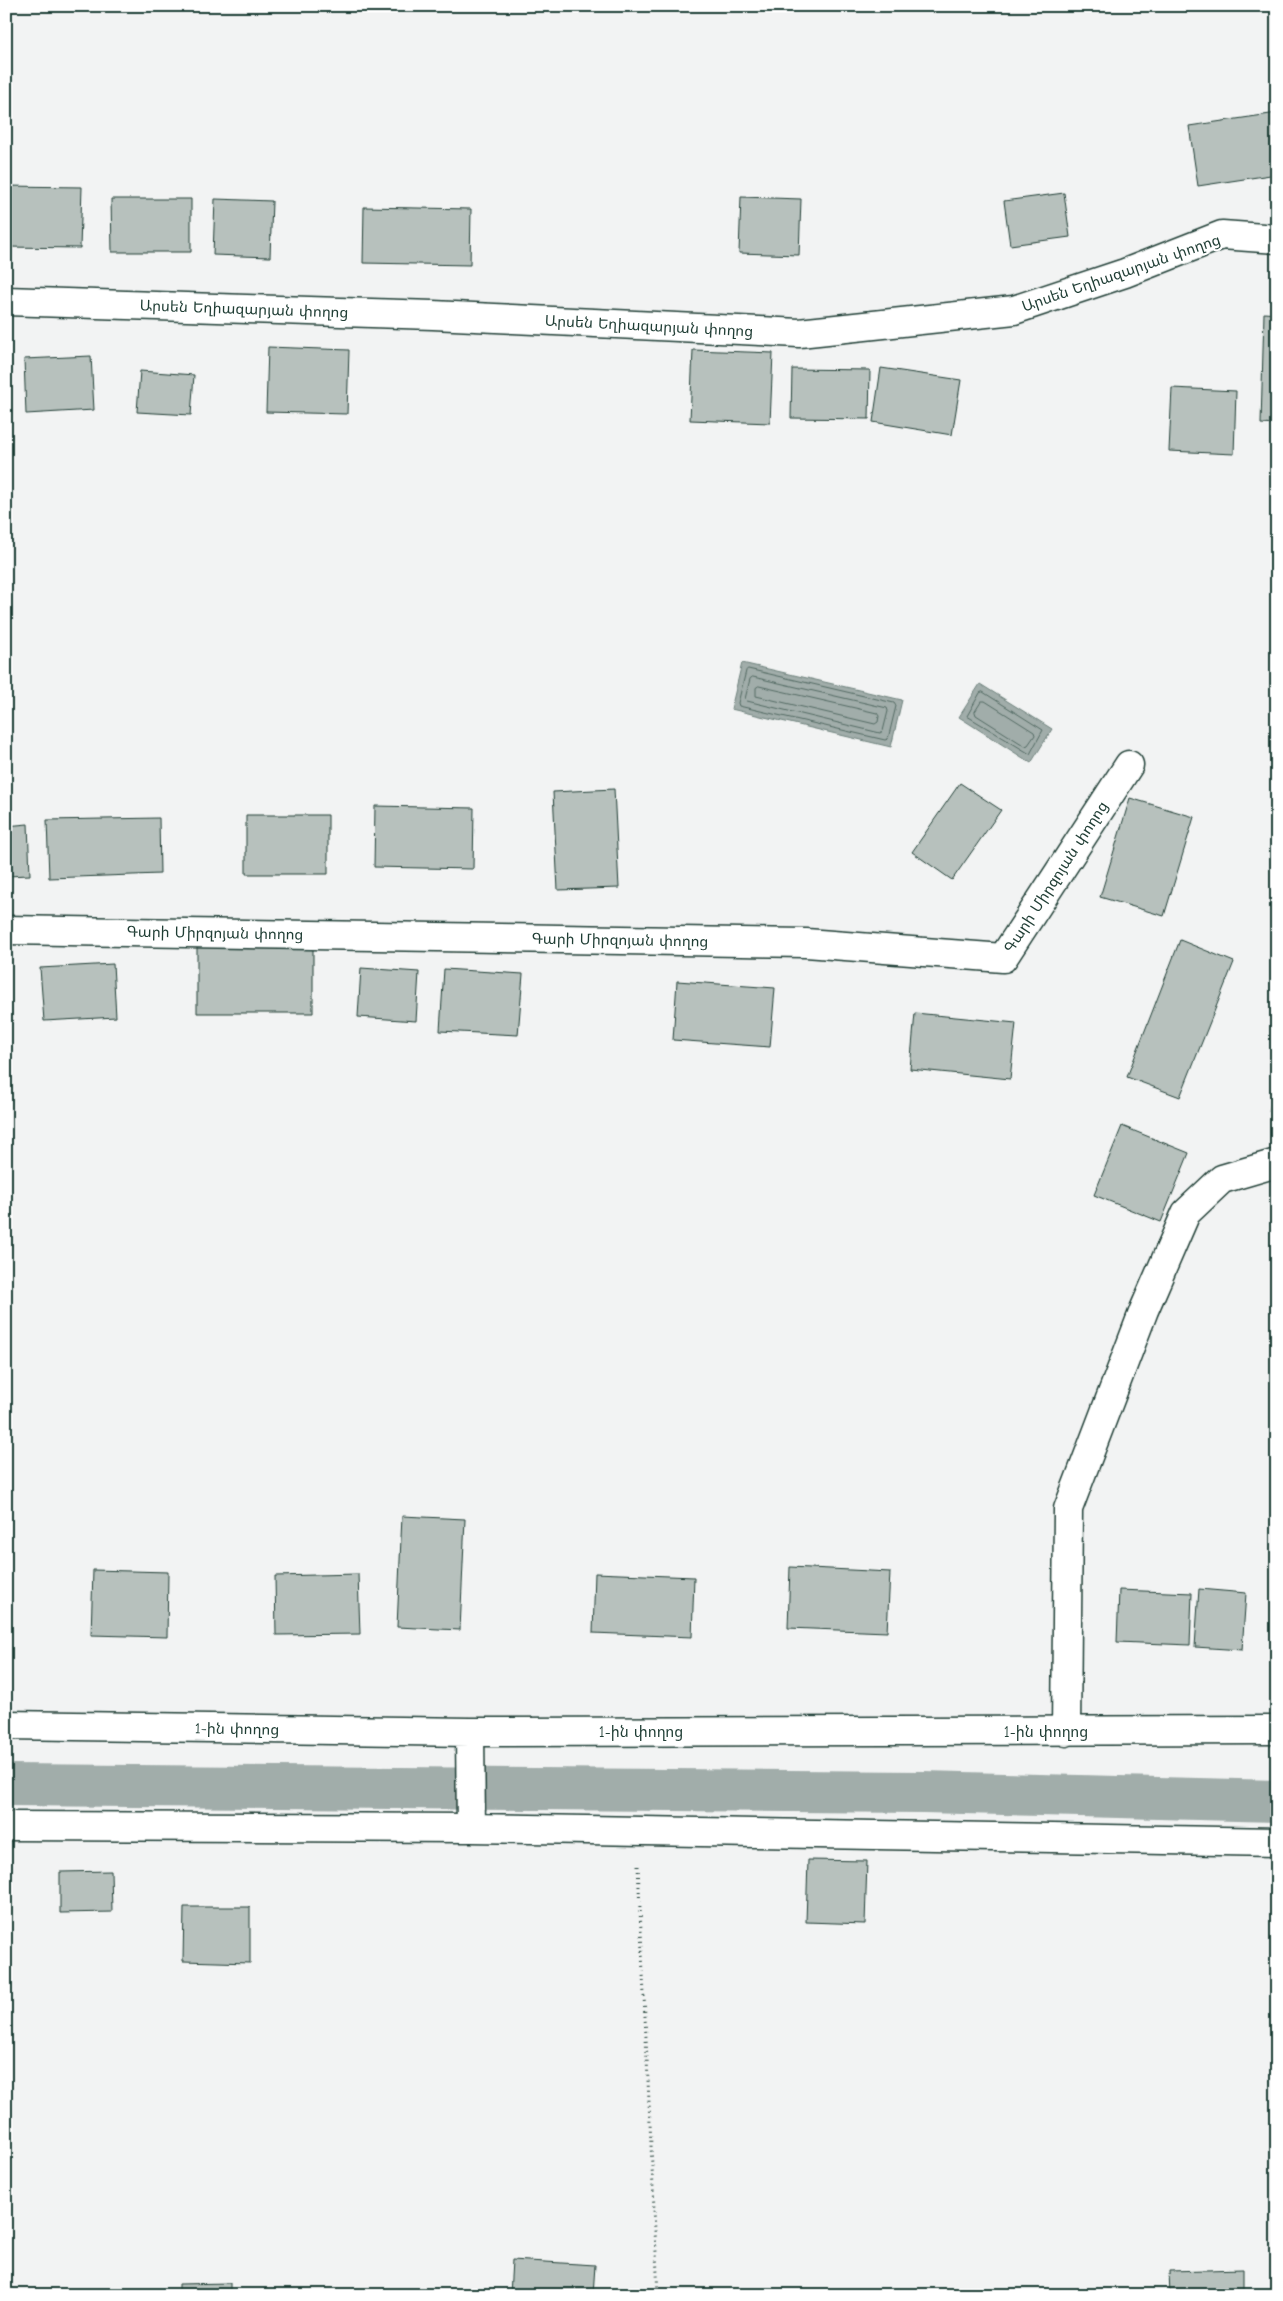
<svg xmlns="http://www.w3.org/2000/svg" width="1283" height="2301" viewBox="0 0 1283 2301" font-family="'Comic Neue','Noto Sans Armenian',sans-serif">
<rect width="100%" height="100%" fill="#f2f3f3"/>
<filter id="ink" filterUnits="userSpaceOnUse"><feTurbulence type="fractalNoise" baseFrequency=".02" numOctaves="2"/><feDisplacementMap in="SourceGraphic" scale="10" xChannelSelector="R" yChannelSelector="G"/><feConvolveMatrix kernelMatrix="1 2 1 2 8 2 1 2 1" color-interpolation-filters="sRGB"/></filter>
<g filter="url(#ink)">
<!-- water -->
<path fill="#a1adaa" stroke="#6d807b" d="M742,663L902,700L891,747L731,709Z
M980,684L1052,729L1031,763L959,717Z"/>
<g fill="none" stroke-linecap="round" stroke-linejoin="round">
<!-- shore -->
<path stroke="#536a63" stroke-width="1" d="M748,669L894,703L896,706L888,739L885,740L739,706L738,703L746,671Z
M753,677L887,708L888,711L883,731L880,733L747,701L745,699L750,679Z
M759,686L877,713L879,716L878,722L875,724L756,696V688Z
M983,692L1043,730L1030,754L967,716L980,693Z
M982,701H985L1034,732L1035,735L1028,745L1025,746L976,715L975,712Z"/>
<!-- canal -->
<path stroke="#a1adaa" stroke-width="42" d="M6,1785L923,1792L1277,1801"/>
</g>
<!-- building -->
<path fill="#b7c1bd" stroke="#1f3d34" d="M1277,113V174L1198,186L1189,126Z
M6,186L82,187L80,248L6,247Z
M1064,193L1070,237L1010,245L1004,201Z
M741,197L801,199L799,255L739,253Z
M111,199H191V252H112Z
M215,199L272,201L270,257L213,255Z
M364,207L471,209L470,265L363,263Z
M1264,313L1277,314V425L1261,424Z
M268,347L349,350L347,414L266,412Z
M693,350L773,353L770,423L690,420Z
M91,356L94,410L26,414L24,359Z
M881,368L961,380L952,435L873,422Z
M792,369L870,370L869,419L791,418Z
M140,371L194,375L191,415L137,412Z
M1172,388L1236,391L1234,454L1169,451Z
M960,783L1001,810L952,880L912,852Z
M614,789L619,888L558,890L553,792Z
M1130,798L1194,817L1164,916L1100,897Z
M375,806L474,808L473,869L374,867Z
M246,815H328V874H246Z
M159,818L160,874L49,878L47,820Z
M28,824L30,875L6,876V826Z
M1180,940L1234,962L1180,1097L1127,1077Z
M197,947H313V1013H197Z
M113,964L116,1017L44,1021L40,968Z
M361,968L419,972L416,1021L358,1017Z
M444,969L523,974L518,1035L440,1031Z
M677,981L775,988L770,1047L673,1040Z
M915,1013L1016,1023L1010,1079L910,1069Z
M1277,1077V1113L1269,1111Z
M1122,1126L1189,1153L1161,1222L1094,1195Z
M402,1516L465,1519L460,1630L397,1627Z
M790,1567L890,1572L887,1632L788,1628Z
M93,1570L168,1572L167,1637L91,1635Z
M595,1573L694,1577L692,1637L593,1633Z
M358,1574L360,1634L276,1635L275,1576Z
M1199,1589L1246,1593L1242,1650L1195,1647Z
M1119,1590L1192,1593L1190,1645L1117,1642Z
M808,1860L867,1861L865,1924L806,1922Z
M111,1871L112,1912L60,1913V1872Z
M184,1907H250V1963L183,1961Z
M512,2260L595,2265L593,2295H510Z
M1243,2269V2295H1170L1169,2271Z
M230,2283V2295H179V2284Z"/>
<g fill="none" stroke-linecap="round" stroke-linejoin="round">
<!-- minor casing -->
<g stroke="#1f3d34" stroke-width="31">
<path id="minor" d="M6,301L433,315L799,333L1014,310L1125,273L1222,235L1277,239
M6,930L806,943L1003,958L1129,765
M6,1725L470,1732L1277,1730
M470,1732L471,1828
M1066,1732L1068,1509L1144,1310L1186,1213L1222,1179L1277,1163
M6,1826L471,1828L1277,1842"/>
</g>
<!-- path -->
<path stroke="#1f3d34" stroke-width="3" stroke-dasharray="1 4" stroke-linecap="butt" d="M638,1866L658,2295"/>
<!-- minor -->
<use href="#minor" stroke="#fff" stroke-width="28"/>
</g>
</g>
<g text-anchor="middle" stroke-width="4" stroke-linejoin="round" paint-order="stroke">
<!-- street labels -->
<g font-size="15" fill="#1f3d34" stroke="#fff">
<text transform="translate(1121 273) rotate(-19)" y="5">Արսեն Եղիազարյան փողոց</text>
<text transform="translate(244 309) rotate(2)" y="5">Արսեն Եղիազարյան փողոց</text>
<text transform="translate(649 326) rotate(3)" y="5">Արսեն Եղիազարյան փողոց</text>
<text transform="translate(1056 877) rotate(-57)" y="5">Գարի Միրզոյան փողոց</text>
<text transform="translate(215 933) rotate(1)" y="5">Գարի Միրզոյան փողոց</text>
<text transform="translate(620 940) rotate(1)" y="5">Գարի Միրզոյան փողոց</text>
<text transform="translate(237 1729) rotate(1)" y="5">1-ին փողոց</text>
<text x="641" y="1737">1-ին փողոց</text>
<text x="1046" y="1737">1-ին փողոց</text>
</g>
</g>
<!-- margin -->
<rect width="1283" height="2301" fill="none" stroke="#fff" stroke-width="25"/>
<rect x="12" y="12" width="1258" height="2276" fill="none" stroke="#1f3d34" stroke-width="2" filter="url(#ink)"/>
</svg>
